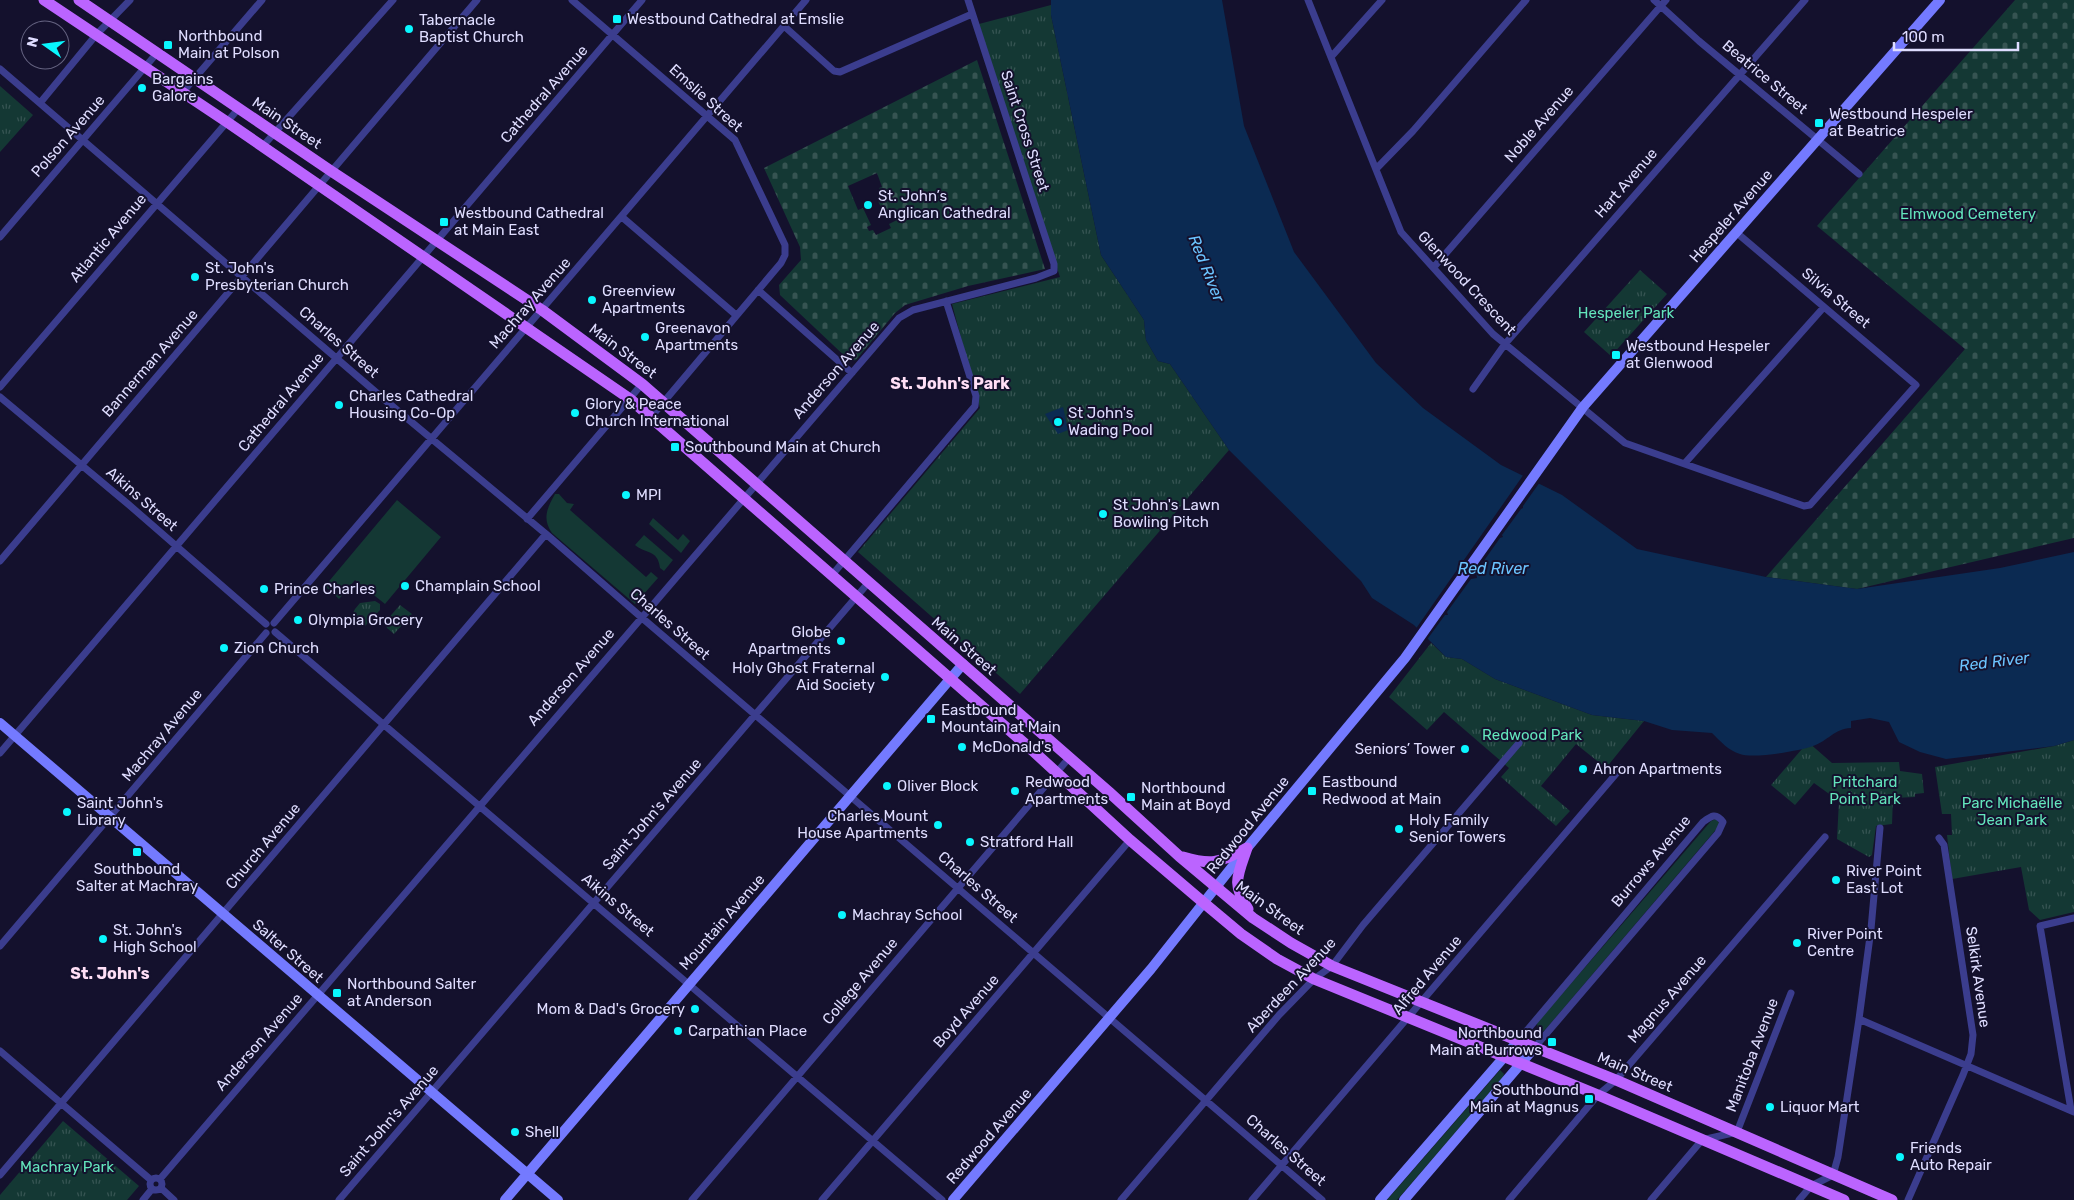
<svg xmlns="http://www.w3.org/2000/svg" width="2074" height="1200" viewBox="0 0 2074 1200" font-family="Rubik,sans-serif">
<defs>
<pattern id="cemetery-stones" width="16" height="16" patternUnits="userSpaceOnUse" patternTransform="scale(1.25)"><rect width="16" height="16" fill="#143834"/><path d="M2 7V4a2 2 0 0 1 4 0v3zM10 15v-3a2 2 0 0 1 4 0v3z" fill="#365452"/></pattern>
<pattern id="park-tufts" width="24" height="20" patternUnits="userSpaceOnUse" patternTransform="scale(1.25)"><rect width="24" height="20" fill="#143834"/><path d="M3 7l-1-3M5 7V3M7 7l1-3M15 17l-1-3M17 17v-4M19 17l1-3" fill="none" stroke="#365452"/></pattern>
</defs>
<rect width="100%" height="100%" fill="#14112d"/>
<!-- green -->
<path fill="#143834" d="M555,494H559L567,503L574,504L570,510L646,577L651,572L658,578L635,604L552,533C542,519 547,508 555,494Z
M397,500L441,537L385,604L355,580L339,599L325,586Z
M653,518L678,540L683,534L690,541L681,553L649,524Z
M644,535L673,560L664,571L660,568C658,549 645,554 635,545Z
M1716,819L1720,824L1719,826L1545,1030L1542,1032L1538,1030L1537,1023L1711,821Z
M1500,1070L1504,1074L1503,1077L1397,1200H1387Z"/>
<!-- cemetery -->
<path fill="url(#cemetery-stones)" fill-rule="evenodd" d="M2015,0H2074V538L1857,589L1766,577L1965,349L1817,226Z
M977,60L1045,269L968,286L905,305L895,313L856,360L850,361L780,295L779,285L801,260L800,247L764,168ZM877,173L882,187L879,188L884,198L878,201L886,217L893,213L897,220L889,224L891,228L876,235L873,230L869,231L867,227L871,225L863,208L858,210L848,186Z"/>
<!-- park -->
<path fill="url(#park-tufts)" d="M1051,5V15L1101,255L1144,320L1146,340L1158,361L1170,364L1229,450L1020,694L858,552L980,408L952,304L1060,277L979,24Z
M0,86L33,115L0,152Z
M1640,270L1667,294L1611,356L1584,332Z
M375,601L380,604V610L365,626L352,615L355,609L360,603Z
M400,605L412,614L394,634L387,628L385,622Z
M1431,643L1446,657L1462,659L1495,679L1592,715L1644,721L1606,768L1576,744L1541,786L1570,811L1556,826L1501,777L1509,768L1444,712L1427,730L1389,697Z
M2074,740V912L2040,920L2029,910L2021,867L1952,879L1947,835H1952L1951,814H1942L1935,767L2054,746Z
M1808,742L1832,763L1899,762L1900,771L1922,774L1924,793L1915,794V797L1893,798L1892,824L1876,826L1872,855L1869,857L1837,839L1839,801L1814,783L1795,805L1771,785Z
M63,1121L139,1186L127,1200H0V1195Z"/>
<!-- water -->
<path fill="#0b2a52" d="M1051,0H1222L1244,126L1294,252L1376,363L1423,408L1501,465L1562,495L1637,549L1766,577L1857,589L2000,568L2074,552V740L2054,746L1946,759L1920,752L1899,742L1889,722L1870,718L1851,721V728C1834,729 1828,741 1813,746C1799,751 1753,759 1740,754C1729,751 1720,741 1712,733L1672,730L1644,721L1592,715L1495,679L1462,659L1446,657L1414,625L1372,598L1361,581L1229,450L1170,364L1158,361L1146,340L1144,320L1101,255L1051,15Z
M1063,407L1068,430L1058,434L1045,414Z"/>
<!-- pier -->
<path fill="#14112d" d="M1524,474L1540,482L1523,506V508L1521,509L1502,535L1503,537L1500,538L1476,572L1477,578L1471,579L1447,612L1448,615H1445L1426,641L1415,630Z"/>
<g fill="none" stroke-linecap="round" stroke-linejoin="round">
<!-- street -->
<path stroke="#3b3d8e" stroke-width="7" d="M572,0L735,140L785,245V255L781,263L651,417
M1308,0L1401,232L1493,334L1625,443L1804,506L1810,505L1916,385L1737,233
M1654,0L1699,41L1859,174
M784,26L834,71L840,72L972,14
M1331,57L1382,0
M0,69L385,400L546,534L641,617L1322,1200
M182,93L262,0
M40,103L96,35L130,0
M262,147L393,0
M1376,169L1413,131L1526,0
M622,217L736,315
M0,237L157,53
M1434,267L1666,0
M758,290L852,373
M0,387L239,108
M1473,389L1505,344L1805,0
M0,397L128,504L266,624
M1685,463L1824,307
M527,519L642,384
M0,561L477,0
M832,575L975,406L976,396L946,301
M274,623L806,0
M275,632L942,1200
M0,753L642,0
M0,946L266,633
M1859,1019L2074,1112
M1518,1041L1703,822C1711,816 1716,812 1723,822L1718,833L1535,1047
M0,1051L151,1180
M2071,1110L2040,926L2074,918
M0,1175L546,534
M150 1184a6 6 0 1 1 12 0a6 6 0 1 1-12 0Z
M160,1179L899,318L913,310L1036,278L1054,271V264L968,0
M161,1188L174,1200
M143,1200L152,1189
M339,1200L869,582
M692,1200L1069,758
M822,1200L1130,840
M1121,1200L1279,1015L1314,979L1332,966L1363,925L1519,743
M1252,1200L1621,768
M1509,1200L1598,1095L1616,1080L1825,837
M1651,1200L1702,1140L1737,1132L1791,993
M1799,1200L1811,1186L1833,1175L1838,1157L1859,1019L1871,929L1880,828
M1908,1200L1963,1075L1971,1054L1973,1035L1944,845L1939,838"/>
<!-- secondary -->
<path stroke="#747aff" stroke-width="10" d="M0,723L558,1200
M505,1200L963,664
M953,1200L1151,969L1247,848L1405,658L1583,407L1940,0
M1380,1200L1518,1041
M1404,1200L1535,1047"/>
<!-- primary -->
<path stroke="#bb64ff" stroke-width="11" d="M44,0L227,122L630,399L1032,750L1130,840L1204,903L1241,934L1277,959L1314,979L1598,1095L1844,1200
M79,0L331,171L542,310L642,384L1110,793L1179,856L1253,918L1291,943L1332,966L1616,1080L1892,1200
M1247,848C1238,875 1231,883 1248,909
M1183,857C1214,866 1219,862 1247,848"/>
</g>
<!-- markers -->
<g fill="#09f7ff" stroke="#14112d" stroke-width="2">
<rect x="612" y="14" width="10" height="10" rx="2.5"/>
<circle cx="409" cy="29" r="5"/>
<rect x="163" y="40" width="10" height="10" rx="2.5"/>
<circle cx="142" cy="88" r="5"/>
<rect x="1814" y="118" width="10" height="10" rx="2.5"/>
<circle cx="868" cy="205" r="5"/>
<rect x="439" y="217" width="10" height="10" rx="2.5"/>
<circle cx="195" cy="277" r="5"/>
<circle cx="592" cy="300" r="5"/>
<circle cx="645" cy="337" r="5"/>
<rect x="1611" y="350" width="10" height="10" rx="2.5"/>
<circle cx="339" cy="405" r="5"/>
<circle cx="575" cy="413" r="5"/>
<circle cx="1058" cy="422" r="5"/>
<rect x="670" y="442" width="10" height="10" rx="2.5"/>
<circle cx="626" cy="495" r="5"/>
<circle cx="1103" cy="514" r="5"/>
<circle cx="405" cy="586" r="5"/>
<circle cx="264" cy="589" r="5"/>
<circle cx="298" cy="620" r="5"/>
<circle cx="841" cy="641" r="5"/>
<circle cx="224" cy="648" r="5"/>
<circle cx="885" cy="677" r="5"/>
<rect x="926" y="714" width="10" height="10" rx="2.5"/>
<circle cx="962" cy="747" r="5"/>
<circle cx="1465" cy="749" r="5"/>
<circle cx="1583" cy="769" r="5"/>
<circle cx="887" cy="786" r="5"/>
<circle cx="1015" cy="791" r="5"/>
<rect x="1307" y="786" width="10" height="10" rx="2.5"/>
<rect x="1126" y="792" width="10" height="10" rx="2.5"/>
<circle cx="67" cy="812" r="5"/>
<circle cx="938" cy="825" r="5"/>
<circle cx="1399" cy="829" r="5"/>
<circle cx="970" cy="842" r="5"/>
<rect x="132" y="847" width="10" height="10" rx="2.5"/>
<circle cx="1836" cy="880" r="5"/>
<circle cx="842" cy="915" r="5"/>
<circle cx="103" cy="939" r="5"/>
<circle cx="1797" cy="943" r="5"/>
<rect x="332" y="988" width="10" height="10" rx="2.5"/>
<circle cx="695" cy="1009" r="5"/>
<circle cx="678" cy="1031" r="5"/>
<rect x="1547" y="1037" width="10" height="10" rx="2.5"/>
<rect x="1584" y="1094" width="10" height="10" rx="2.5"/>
<circle cx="1770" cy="1107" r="5"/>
<circle cx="515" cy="1132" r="5"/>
<circle cx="1900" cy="1157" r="5"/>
</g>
<g text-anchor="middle" stroke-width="4" stroke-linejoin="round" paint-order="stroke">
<!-- poi labels -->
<g font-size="15" fill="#dfddff" stroke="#14112d" text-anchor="start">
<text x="627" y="24">Westbound Cathedral at Emslie</text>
<text x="419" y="25">Tabernacle<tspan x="419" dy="17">Baptist Church</tspan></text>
<text x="178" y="41">Northbound<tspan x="178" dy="17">Main at Polson</tspan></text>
<text x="152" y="84">Bargains<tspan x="152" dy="17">Galore</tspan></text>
<text x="1829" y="119">Westbound Hespeler<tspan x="1829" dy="17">at Beatrice</tspan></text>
<text x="878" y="201">St. John’s<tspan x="878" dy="17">Anglican Cathedral</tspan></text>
<text x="454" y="218">Westbound Cathedral<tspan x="454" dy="17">at Main East</tspan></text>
<text x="205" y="273">St. John's<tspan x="205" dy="17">Presbyterian Church</tspan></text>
<text x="602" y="296">Greenview<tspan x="602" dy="17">Apartments</tspan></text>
<text x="655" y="333">Greenavon<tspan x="655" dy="17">Apartments</tspan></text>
<text x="1626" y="351">Westbound Hespeler<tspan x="1626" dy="17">at Glenwood</tspan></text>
<text x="349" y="401">Charles Cathedral<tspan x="349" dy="17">Housing Co-Op</tspan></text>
<text x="585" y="409">Glory &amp; Peace<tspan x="585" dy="17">Church International</tspan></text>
<text x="1068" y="418">St John's<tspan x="1068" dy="17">Wading Pool</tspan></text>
<text x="685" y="452">Southbound Main at Church</text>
<text x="636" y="500">MPI</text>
<text x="1113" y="510">St John's Lawn<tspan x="1113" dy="17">Bowling Pitch</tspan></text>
<text x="415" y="591">Champlain School</text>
<text x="274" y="594">Prince Charles</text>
<text x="308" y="625">Olympia Grocery</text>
<text x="831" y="637" text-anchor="end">Globe<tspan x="831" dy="17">Apartments</tspan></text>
<text x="234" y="653">Zion Church</text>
<text x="875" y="673" text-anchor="end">Holy Ghost Fraternal<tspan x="875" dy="17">Aid Society</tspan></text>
<text x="941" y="715">Eastbound<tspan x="941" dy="17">Mountain at Main</tspan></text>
<text x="972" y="752">McDonald's</text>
<text x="1455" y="754" text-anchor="end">Seniors’ Tower</text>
<text x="1593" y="774">Ahron Apartments</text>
<text x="1025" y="787">Redwood<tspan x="1025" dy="17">Apartments</tspan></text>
<text x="1322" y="787">Eastbound<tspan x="1322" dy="17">Redwood at Main</tspan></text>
<text x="897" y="791">Oliver Block</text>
<text x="1141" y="793">Northbound<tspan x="1141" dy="17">Main at Boyd</tspan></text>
<text x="77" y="808">Saint John's<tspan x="77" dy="17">Library</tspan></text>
<text x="928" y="821" text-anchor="end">Charles Mount<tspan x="928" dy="17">House Apartments</tspan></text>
<text x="1409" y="825">Holy Family<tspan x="1409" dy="17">Senior Towers</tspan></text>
<text x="980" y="847">Stratford Hall</text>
<text x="137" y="874" text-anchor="middle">Southbound<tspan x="137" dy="17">Salter at Machray</tspan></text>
<text x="1846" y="876">River Point<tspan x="1846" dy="17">East Lot</tspan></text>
<text x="852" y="920">Machray School</text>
<text x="113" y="935">St. John's<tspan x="113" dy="17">High School</tspan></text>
<text x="1807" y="939">River Point<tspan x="1807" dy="17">Centre</tspan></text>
<text x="347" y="989">Northbound Salter<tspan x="347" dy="17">at Anderson</tspan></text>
<text x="685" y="1014" text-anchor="end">Mom &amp; Dad's Grocery</text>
<text x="688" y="1036">Carpathian Place</text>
<text x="1542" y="1038" text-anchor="end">Northbound<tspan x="1542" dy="17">Main at Burrows</tspan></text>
<text x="1579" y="1095" text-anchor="end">Southbound<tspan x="1579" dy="17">Main at Magnus</tspan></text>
<text x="1780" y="1112">Liquor Mart</text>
<text x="525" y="1137">Shell</text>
<text x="1910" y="1153">Friends<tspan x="1910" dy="17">Auto Repair</tspan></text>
</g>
<!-- street labels -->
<g font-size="15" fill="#dfddff" stroke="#14112d">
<text transform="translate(1765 77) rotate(40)" y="5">Beatrice Street</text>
<text transform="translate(544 94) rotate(-49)" y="5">Cathedral Avenue</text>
<text transform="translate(706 98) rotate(42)" y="5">Emslie Street</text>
<text transform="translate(287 123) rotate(34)" y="5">Main Street</text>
<text transform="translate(1539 124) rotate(-49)" y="5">Noble Avenue</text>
<text transform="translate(1025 131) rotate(72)" y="5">Saint Cross Street</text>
<text transform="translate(68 136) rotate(-49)" y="5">Polson Avenue</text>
<text transform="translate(1626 183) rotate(-49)" y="5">Hart Avenue</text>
<text transform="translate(1731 216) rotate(-49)" y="5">Hespeler Avenue</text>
<text transform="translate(108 238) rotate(-50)" y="5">Atlantic Avenue</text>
<text transform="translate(1467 283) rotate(47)" y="5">Glenwood Crescent</text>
<text transform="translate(1836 298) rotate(40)" y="5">Silvia Street</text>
<text transform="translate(530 303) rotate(-49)" y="5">Machray Avenue</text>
<text transform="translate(339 342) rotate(41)" y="5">Charles Street</text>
<text transform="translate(623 351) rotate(37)" y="5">Main Street</text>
<text transform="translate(150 363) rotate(-49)" y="5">Bannerman Avenue</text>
<text transform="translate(836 370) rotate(-49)" y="5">Anderson Avenue</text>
<text transform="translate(281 402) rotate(-50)" y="5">Cathedral Avenue</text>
<text transform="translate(142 499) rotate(41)" y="5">Aikins Street</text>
<text transform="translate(670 624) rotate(41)" y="5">Charles Street</text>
<text transform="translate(964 646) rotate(41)" y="5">Main Street</text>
<text transform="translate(571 677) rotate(-49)" y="5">Anderson Avenue</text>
<text transform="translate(162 735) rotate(-50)" y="5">Machray Avenue</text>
<text transform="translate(652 814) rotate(-49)" y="5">Saint John's Avenue</text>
<text transform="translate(1248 825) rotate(-51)" y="5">Redwood Avenue</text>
<text transform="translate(263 846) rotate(-50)" y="5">Church Avenue</text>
<text transform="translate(1651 861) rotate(-50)" y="5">Burrows Avenue</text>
<text transform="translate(978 887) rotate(41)" y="5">Charles Street</text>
<text transform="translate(618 905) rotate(40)" y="5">Aikins Street</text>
<text transform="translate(1270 908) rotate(36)" y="5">Main Street</text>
<text transform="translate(722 922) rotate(-49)" y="5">Mountain Avenue</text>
<text transform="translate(288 951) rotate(41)" y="5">Salter Street</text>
<text transform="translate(1427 975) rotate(-50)" y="5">Alfred Avenue</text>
<text transform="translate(1978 977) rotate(82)" y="5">Selkirk Avenue</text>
<text transform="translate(860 981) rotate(-50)" y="5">College Avenue</text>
<text transform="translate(1291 985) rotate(-47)" y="5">Aberdeen Avenue</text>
<text transform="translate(1667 999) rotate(-49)" y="5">Magnus Avenue</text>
<text transform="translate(966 1011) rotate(-49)" y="5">Boyd Avenue</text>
<text transform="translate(259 1042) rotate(-49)" y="5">Anderson Avenue</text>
<text transform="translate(1752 1055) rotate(-69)" y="5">Manitoba Avenue</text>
<text transform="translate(1635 1072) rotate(23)" y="5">Main Street</text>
<text transform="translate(389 1121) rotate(-49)" y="5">Saint John's Avenue</text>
<text transform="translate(989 1136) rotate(-49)" y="5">Redwood Avenue</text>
<text transform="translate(1286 1150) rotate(41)" y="5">Charles Street</text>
</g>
<!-- park labels -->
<g font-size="15" fill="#63e5bc" stroke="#14112d">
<text x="1968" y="219">Elmwood Cemetery</text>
<text x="1626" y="318">Hespeler Park</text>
<text x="1532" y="740">Redwood Park</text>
<text x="1865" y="787">Pritchard<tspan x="1865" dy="17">Point Park</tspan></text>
<text x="2012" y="808">Parc Michaëlle<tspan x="2012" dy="17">Jean Park</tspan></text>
<text x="67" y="1172">Machray Park</text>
</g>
<!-- water labels -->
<g font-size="16" font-style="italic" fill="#6bc4ff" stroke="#14112d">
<text transform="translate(1207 268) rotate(68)" y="6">Red River</text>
<text x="1493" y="574">Red River</text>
<text transform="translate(1994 661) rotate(-7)" y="6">Red River</text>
</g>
<!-- neighbourhood labels -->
<g font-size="16" font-weight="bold" fill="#ffdff6" stroke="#14112d">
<text x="950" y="389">St. John's Park</text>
<text x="110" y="979">St. John's</text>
</g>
</g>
<!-- north arrow -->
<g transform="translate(45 45) rotate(284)"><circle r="24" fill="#14112d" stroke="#656381"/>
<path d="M0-4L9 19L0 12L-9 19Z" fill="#09f7ff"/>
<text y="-8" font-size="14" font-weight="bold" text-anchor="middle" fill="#dfddff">N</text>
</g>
<!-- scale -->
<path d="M1894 42v8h124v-8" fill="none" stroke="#dfddff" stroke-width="2.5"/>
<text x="1902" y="42" font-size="15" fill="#dfddff" stroke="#14112d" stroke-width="4" paint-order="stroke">100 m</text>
</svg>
